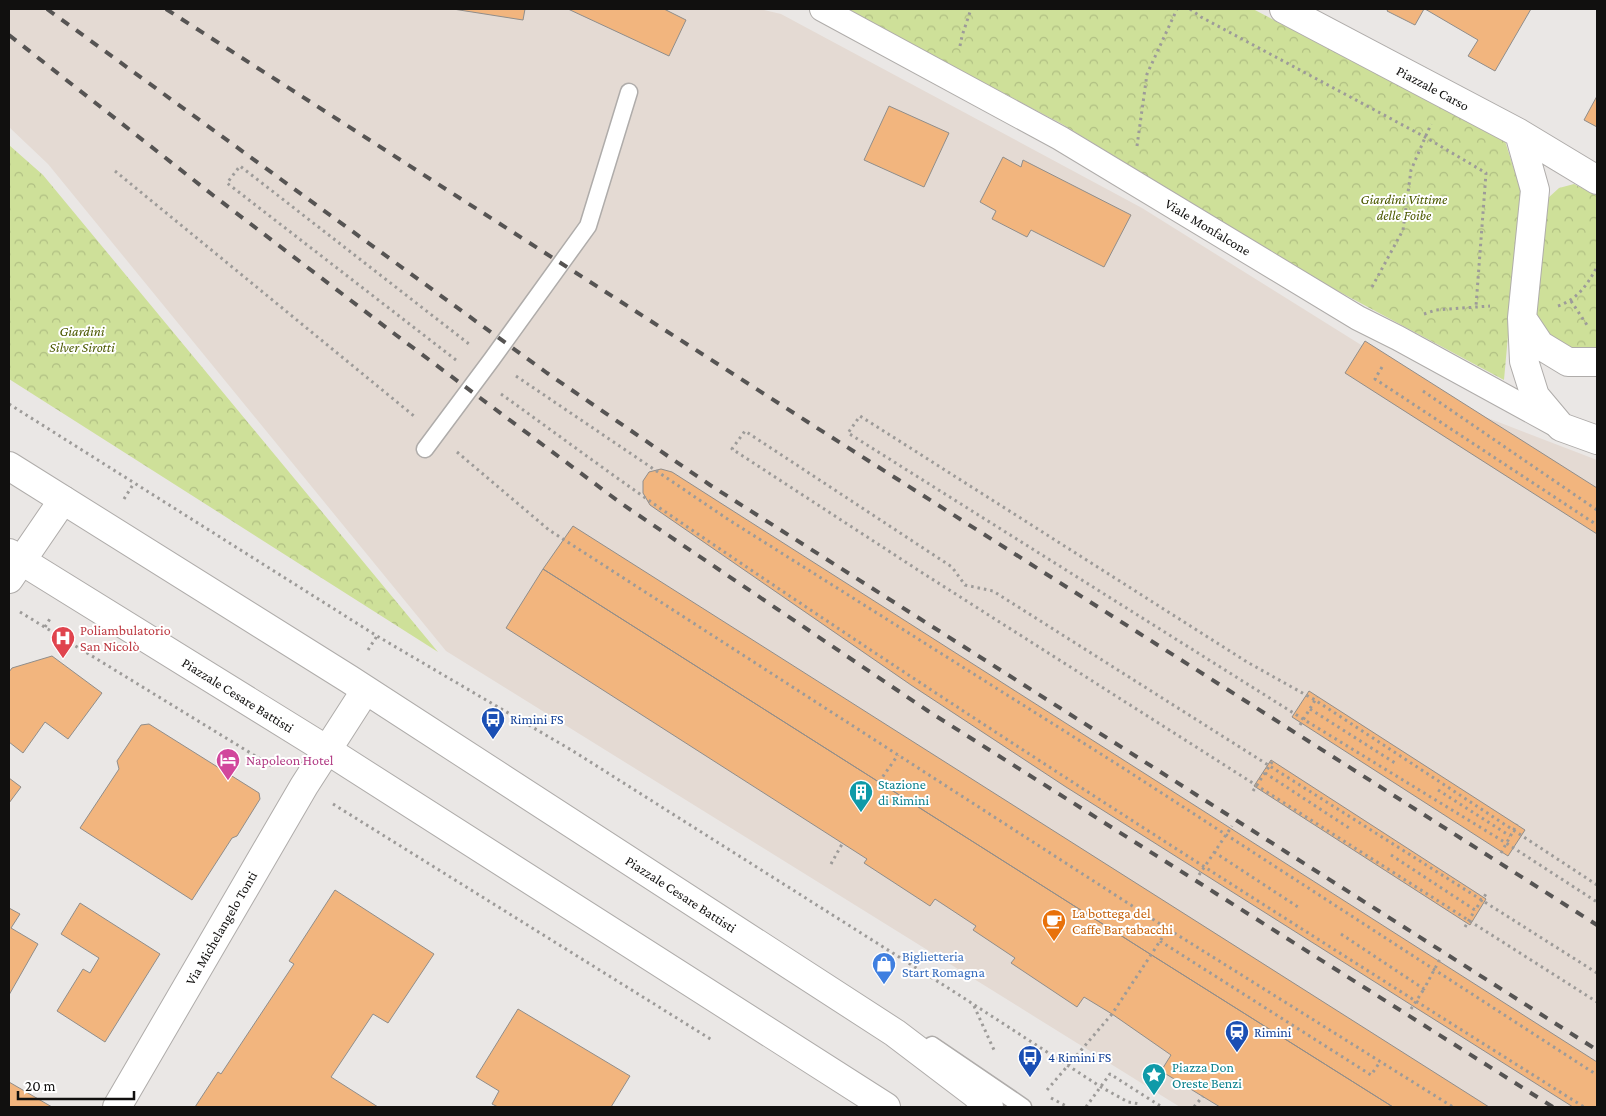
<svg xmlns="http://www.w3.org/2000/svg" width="1606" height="1116" viewBox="0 0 1606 1116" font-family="'Crimson Pro',serif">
<defs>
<pattern id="park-crowns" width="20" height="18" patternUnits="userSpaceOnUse" patternTransform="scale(1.25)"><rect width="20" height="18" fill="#cee099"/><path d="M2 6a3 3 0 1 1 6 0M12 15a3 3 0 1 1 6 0" fill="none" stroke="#b0bf83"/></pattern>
</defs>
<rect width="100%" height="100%" fill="#eae7e5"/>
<!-- built -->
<path fill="#e4dad3" d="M9,9H760L781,14L1142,208L1462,408L1597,460V1107H1180L446,651L48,164L9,127Z"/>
<!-- park -->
<path fill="url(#park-crowns)" d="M844,9H1253L1505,141L1521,191L1504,380L1295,268L1062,124Z
M9,145L43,175L438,652L9,379Z
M1574,184L1597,196V352L1569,350L1546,335L1535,314L1547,199L1559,188Z"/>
<!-- building -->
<path fill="#f2b57e" stroke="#908d8a" d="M453,9H525L523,20Z
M568,9H664L686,20L669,56Z
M1388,9H1424L1415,25L1387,11Z
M1425,9H1531L1495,71L1468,56L1478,40Z
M1597,96V127L1584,120Z
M889,106L949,133L924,187L864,160Z
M1003,157L1021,167L1023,160L1131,215L1104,267L1031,230L1027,237L992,219L996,211L980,202Z
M1365,341L1597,488V534L1345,373Z
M661,469L672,472L1597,1062V1107H1573L1066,787L911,685L650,505L643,493V481L649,472Z
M573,526L1489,1107H1393L1150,954L543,569Z
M543,569L1150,954L1393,1107H1220L1161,1071L1171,1055L1112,1014L1084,997L1077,1007L1011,963L1015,958L973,930L976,926L935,899L930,906L864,863L867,859L506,628Z
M52,656L102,693L68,739L45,722L23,753L9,742V672L12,668Z
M1309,691L1525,830L1508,856L1292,717Z
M149,724L259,793L260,799L237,836L232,838L192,900L80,828L119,769L117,761L141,725Z
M1271,760L1486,899L1470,925L1254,786Z
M9,778L21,787L9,803Z
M335,890L434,954L388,1023L373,1014L331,1077L378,1107H195L218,1072L221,1074L294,964L289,961Z
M80,903L160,954L105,1042L57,1011L83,969L90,973L99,958L61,934Z
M9,908L20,914L11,928L38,944L9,995Z
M518,1009L630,1076L611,1107H498L492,1104L499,1091L476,1077Z
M9,1082L52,1107H9Z"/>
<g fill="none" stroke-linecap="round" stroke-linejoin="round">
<!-- service casing -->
<g stroke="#afacaa" stroke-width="19">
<path id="service" d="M425,449L492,359L588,226L629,92
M932,1045L1023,1107"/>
</g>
<!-- pedestrian casing -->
<g stroke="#afacaa" stroke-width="26">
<path id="pedestrian" d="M822,9L1060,138L1358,318L1398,338L1555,424"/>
</g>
<!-- minor casing -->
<g stroke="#afacaa" stroke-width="30">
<path id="minor" d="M1284,9L1519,133L1597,180
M1519,133L1535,190L1522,318L1524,361L1535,396L1561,427L1597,440
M1522,318L1540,345L1568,362H1597
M9,579L63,500
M117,1107L304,786L365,691"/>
</g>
<!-- tertiary casing -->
<g stroke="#afacaa" stroke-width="30">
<path id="tertiary" d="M9,466L349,679L895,1033L974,1093L989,1107
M9,553L327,750L886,1107"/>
</g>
<!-- path -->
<path stroke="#9d9b99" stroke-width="3" stroke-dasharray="2.5 4" stroke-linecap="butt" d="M1190,9L1201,17L1425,137L1486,173L1476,306
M960,46L962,36L971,9
M1137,146L1147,74L1177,9
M115,171L414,416
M1372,287L1403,230L1411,170L1431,124
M1571,301L1589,328
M1558,306C1578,299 1587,285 1597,267
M1424,314L1436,310L1490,306
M456,360L227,183L240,166L469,344
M1382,367L1375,379L1597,525
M516,376L729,520L1120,766L1597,1075
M1423,391L1597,510
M501,394C557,434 613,476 670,515C970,720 1277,914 1584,1107
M9,404L377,636L573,751L956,993L1101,1087L1128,1102L1140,1104
M457,452L549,530L1168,929L1453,1107
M124,499L134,483
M20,612L275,768
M45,627L51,617
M368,650L377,636
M1310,709L1395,763
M1300,725L1317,697
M1265,773L1349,828
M879,782L898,755
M1438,790L1510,836
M1253,791L1274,759
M333,804L712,1040
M1214,852L1298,907
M1501,853L1517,824
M1391,855L1475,910L1486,894
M831,864L842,844
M1199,875L1232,826
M1597,885L1315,700L1247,662L860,416L848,433L1303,719L1506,843L1597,902
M1465,927L1475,910
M1341,934L1424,989L1440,959
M1160,941L1371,1075L1380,1062
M1597,973L993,591L965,585L952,567L745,431L732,449L921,572L1597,1002
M974,1006L994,1050
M1411,1009L1424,989
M1047,1090L1112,1014L1168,929
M1051,1098L1068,1107
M1086,1107L1110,1074L1162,1107
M1194,1107L1203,1096"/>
<!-- service -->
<use href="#service" stroke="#fff" stroke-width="16"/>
<!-- pedestrian -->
<use href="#pedestrian" stroke="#fff" stroke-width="24"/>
<!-- minor -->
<use href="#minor" stroke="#fff" stroke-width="28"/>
<!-- tertiary -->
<use href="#tertiary" stroke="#fff" stroke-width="28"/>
<!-- rail -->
<path stroke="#565453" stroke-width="4" stroke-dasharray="9 9" stroke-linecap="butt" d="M47,9L547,373L710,485L1597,1050
M166,9L814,426L1597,925
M9,35L214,196L396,335L622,504L928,711L1553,1107"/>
</g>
<!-- icons -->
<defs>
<g id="hospital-pin" transform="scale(1.25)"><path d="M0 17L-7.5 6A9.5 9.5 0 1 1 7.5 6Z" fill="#e0444e" stroke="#fff"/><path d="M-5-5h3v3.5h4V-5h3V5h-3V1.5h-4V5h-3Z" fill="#fff"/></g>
<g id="bus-pin" transform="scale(1.25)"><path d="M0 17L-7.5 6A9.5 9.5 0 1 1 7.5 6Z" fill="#1a4fb4" stroke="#fff"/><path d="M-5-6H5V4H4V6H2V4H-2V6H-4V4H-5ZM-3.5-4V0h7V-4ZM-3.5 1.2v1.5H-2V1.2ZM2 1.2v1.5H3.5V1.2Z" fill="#fff"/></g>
<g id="hotel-pin" transform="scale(1.25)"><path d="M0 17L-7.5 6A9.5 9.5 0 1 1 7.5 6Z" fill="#d1479c" stroke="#fff"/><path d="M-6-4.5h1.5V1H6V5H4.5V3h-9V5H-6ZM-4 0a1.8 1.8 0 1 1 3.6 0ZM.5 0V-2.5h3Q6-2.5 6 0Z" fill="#fff"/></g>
<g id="building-pin" transform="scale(1.25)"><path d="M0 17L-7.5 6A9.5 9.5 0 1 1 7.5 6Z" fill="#0f9aa8" stroke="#fff"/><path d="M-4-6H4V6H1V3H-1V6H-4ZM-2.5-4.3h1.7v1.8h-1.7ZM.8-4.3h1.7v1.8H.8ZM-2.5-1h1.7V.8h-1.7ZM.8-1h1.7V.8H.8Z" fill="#fff"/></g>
<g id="cafe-pin" transform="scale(1.25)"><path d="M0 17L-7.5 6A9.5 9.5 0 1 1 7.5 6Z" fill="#e8710a" stroke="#fff"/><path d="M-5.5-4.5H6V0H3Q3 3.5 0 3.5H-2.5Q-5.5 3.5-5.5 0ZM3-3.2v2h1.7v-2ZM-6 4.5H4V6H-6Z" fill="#fff"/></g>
<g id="shop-pin" transform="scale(1.25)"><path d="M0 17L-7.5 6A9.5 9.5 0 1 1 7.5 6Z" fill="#3f7fe0" stroke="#fff"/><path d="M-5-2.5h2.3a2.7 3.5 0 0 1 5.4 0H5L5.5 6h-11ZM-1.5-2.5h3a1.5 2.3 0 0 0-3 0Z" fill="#fff"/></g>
<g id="station-pin" transform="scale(1.25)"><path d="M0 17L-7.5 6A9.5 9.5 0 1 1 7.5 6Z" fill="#1a4fb4" stroke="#fff"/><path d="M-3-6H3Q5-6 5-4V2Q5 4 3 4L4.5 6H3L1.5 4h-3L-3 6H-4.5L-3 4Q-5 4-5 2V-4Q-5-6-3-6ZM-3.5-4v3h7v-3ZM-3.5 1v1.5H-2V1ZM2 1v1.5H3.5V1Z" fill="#fff"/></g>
<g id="sight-pin" transform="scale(1.25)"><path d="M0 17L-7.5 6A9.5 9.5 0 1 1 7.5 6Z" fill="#0f9aa8" stroke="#fff"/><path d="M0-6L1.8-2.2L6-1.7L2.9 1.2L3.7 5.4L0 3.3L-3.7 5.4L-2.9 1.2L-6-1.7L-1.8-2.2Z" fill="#fff"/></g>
</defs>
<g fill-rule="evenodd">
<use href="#hospital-pin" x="63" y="638"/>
<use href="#bus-pin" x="493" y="719"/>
<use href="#hotel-pin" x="228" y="760"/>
<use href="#building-pin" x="861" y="792"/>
<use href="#cafe-pin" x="1054" y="921"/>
<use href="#shop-pin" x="884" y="964"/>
<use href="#station-pin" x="1237" y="1032"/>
<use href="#bus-pin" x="1030" y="1057"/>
<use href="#sight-pin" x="1154" y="1075"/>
</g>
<g text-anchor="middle" stroke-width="4" stroke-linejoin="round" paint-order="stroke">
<!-- street labels -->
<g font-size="14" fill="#11100f" stroke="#fff">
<text transform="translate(1433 88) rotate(28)" y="5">Piazzale Carso</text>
<text transform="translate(1208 227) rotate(31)" y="5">Viale Monfalcone</text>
<text transform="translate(238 695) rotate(32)" y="5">Piazzale Cesare Battisti</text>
<text transform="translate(681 894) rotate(33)" y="5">Piazzale Cesare Battisti</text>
<text transform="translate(221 928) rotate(-60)" y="5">Via Michelangelo Tonti</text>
</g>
<!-- park labels -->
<g font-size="14" font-style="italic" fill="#4c5a00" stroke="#fff">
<text x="1404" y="204">Giardini Vittime<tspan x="1404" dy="16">delle Foibe</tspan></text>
<text x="82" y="336">Giardini<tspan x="82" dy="16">Silver Sirotti</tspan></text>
</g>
<!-- health labels -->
<g font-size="14" fill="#be3a42" stroke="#fff" text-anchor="start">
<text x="80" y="635">Poliambulatorio<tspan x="80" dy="16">San Nicolò</tspan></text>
</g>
<!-- transit labels -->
<g font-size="14" fill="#164399" stroke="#fff" text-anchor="start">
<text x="510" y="724">Rimini FS</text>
<text x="1254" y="1037">Rimini</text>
<text x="1048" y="1062">4 Rimini FS</text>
</g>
<!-- hotel labels -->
<g font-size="14" fill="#b23c85" stroke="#fff" text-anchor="start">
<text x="246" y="765">Napoleon Hotel</text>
</g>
<!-- culture labels -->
<g font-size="14" fill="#0d838f" stroke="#fff" text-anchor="start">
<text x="878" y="789">Stazione<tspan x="878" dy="16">di Rimini</tspan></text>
<text x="1172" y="1072">Piazza Don<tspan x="1172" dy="16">Oreste Benzi</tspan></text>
</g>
<!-- food labels -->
<g font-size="14" fill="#c56008" stroke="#fff" text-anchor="start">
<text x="1072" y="918">La bottega del<tspan x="1072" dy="16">Caffe Bar tabacchi</tspan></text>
</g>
<!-- shop labels -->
<g font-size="14" fill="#366cbe" stroke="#fff" text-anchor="start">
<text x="902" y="961">Biglietteria<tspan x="902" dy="16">Start Romagna</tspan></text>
</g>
</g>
<!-- border -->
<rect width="1606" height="1116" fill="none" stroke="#11100f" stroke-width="20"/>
<!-- scale -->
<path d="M18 1091v8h116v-8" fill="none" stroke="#11100f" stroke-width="2.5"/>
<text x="25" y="1091" font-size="15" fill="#11100f" stroke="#ffffff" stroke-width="4" paint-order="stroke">20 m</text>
</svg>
